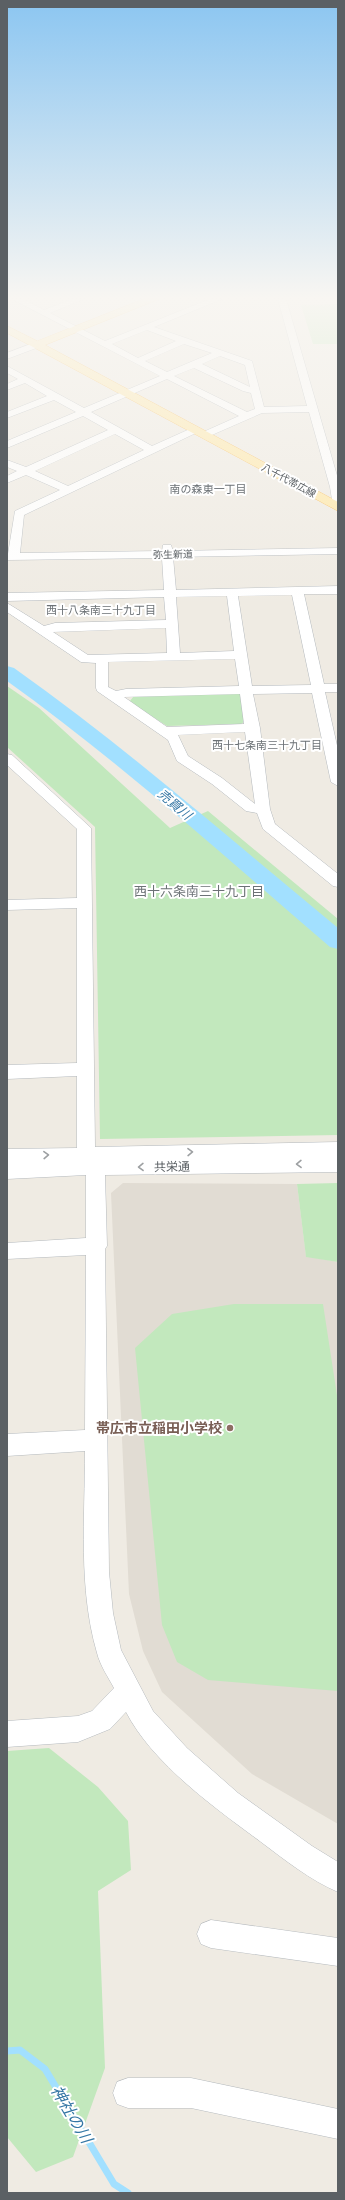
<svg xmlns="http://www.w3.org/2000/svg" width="345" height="2200" viewBox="0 0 345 2200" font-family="'Varela Round','Noto Sans JP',sans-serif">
<rect width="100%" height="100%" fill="#efebe3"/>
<!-- education -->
<path fill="#e1dcd3" d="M123,1183L297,1184L306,1256L338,1262V1824L252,1774L162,1692L143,1651L129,1594L111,1193Z"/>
<!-- green -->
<path fill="#c2e8bd" d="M338,304V344H313L301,305Z
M7,686L39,708L170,828L208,811L338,919V1135L100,1139L95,827L7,747Z
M240,693L247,720L241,724L167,726L129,702L134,696Z
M338,1183V1262L306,1257L297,1184Z
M234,1304H323L338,1402V1691L208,1680L177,1662L162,1625L135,1348L172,1314Z
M49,1748L98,1787L128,1821L131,1870L98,1891L105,2068L73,2157L36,2172L7,2137V1751Z"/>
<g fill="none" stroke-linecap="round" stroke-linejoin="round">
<!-- stream -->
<path stroke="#a2e0ff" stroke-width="7" d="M7,2051L20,2050L45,2069L114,2184L128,2193"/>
<!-- river -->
<path fill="#a2e0ff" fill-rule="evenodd" d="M7,666L14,668C127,748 231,840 338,928V949L330,947C224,856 120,762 7,681Z"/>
<!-- minor casing -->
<g stroke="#b5babe" stroke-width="1">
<path id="minor" d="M12,299H23L44,310L72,299H84L50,313L105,341L210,299H222L154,327L252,361L264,407L307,406L278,299H286L338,479V509L333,506L330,487L309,412L262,413L205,438L200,435L201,433L239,416L167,379L91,412L152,446L192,428H198V432L24,515L20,553L162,551L163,545H171L173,551L338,548V554L173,557L176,590L338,586V594H304L324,684H338V692H325L338,750V786L331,782L312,693L253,694L260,728L270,809L275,824L338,874V887L333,886L263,829L257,813L246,811L212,784L177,761L168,740L97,691L96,688V663L81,662L7,612V603L44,626L55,623L166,620L164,597L7,601V593L164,590L162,558L7,560L15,511L60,490L26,475L7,483V476L17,471L7,467V460L26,467L108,430L83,416L7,448V441L76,412L54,400L7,418V412L47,396L25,383L7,390V384L18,379L7,373V366L84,408L160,376ZM147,330L176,341L138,358L112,344ZM184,344L212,353L167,372L145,361ZM220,356L245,365L250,387L202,364ZM194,368L243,391L251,393L255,409L247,412L174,376ZM115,434L144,450L68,486L35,471ZM292,595L311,685L252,686L238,596ZM227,596L234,651L180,653L176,597ZM166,628L167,653L88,655L53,632ZM235,659L239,686L126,689L116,691L108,687V662ZM240,694L244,724L167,727L124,697ZM245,732L255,804L222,778L188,756L178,735Z
M36,342L40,345L39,347L7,359V353Z
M7,754L12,755L91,828L95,1147L338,1142V1172L105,1175L107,1246L105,1249L109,1572L113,1613L121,1650L153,1711L187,1748L238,1793L312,1846L338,1862V1892C310,1880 285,1860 261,1842C215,1808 153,1764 126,1712L110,1729L78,1742L7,1747V1721L78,1716L92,1711L114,1688C108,1677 100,1665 97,1653C78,1588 85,1517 85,1451L7,1456V1434L85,1430L86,1255L7,1259V1243L86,1238V1175L7,1179V1149L77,1148V1076L7,1079V1065L77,1063V908L7,910V900L77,898V829L7,765Z
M211,1920L338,1938V1966L211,1948L201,1944L197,1934L201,1924Z
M128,2078H191L338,2109V2139L191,2108H128L117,2104L113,2093L117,2082Z"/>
</g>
<!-- major casing -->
<g stroke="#f9b851" stroke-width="1">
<path id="major" d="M144,299H159L45,345L338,502V511L7,333V326L37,341Z"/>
</g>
<!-- minor -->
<use href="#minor" fill="#fff" fill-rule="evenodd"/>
<!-- major -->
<use href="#major" fill="#ffe8a7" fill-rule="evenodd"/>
</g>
<!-- one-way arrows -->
<defs><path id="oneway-chevron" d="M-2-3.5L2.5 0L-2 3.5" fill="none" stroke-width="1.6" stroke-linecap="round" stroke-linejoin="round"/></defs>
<g stroke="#9da0a2">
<use href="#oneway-chevron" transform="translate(190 1152) rotate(-1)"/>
<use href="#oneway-chevron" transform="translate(46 1155) rotate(-2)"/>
<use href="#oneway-chevron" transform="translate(299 1164) rotate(179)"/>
<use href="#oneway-chevron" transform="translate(141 1167) rotate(179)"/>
</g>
<!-- sky -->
<linearGradient id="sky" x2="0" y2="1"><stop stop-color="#8cc6f1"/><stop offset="0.49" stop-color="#f8f6f2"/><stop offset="1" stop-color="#f8f6f2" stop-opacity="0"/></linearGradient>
<rect width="345" height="607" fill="url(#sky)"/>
<!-- markers -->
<circle fill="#8d6e63" stroke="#fff" stroke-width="1.5" cx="230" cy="1428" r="4"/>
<g text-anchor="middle" stroke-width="4" stroke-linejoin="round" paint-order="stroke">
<!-- far-street labels -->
<g font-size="10" fill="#5b6064" stroke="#fff">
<text transform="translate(289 480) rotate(28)" y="4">八千代帯広線</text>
<text transform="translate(173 554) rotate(-1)" y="4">弥生新道</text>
</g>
<!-- far-neighbourhood labels -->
<g font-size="11" fill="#6c7276" stroke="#fff">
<text x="208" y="493">南の森東一丁目</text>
<text x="101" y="614">西十八条南三十九丁目</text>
<text x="267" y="749">西十七条南三十九丁目</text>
</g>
<!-- street labels -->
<g font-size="12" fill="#5b6064" stroke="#fff">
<text transform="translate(172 1167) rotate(-1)" y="4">共栄通</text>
</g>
<!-- water labels -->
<g font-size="13" font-style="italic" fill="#3577a5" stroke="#fff">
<text transform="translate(175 804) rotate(40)" y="5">売買川</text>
</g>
<!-- neighbourhood labels -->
<g font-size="13" fill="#6c7276" stroke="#fff">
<text x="199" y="896">西十六条南三十九丁目</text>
</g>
<!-- near-education labels -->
<g font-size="14" font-weight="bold" fill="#785e54" stroke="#fff" text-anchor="end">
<text x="222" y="1433">帯広市立稲田小学校</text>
</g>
<!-- near-water labels -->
<g font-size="16" font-style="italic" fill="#3577a5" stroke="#fff">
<text transform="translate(72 2114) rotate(59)" y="6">神社の川</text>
</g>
</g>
<!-- border -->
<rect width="345" height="2200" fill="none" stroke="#5b6064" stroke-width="16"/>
</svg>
